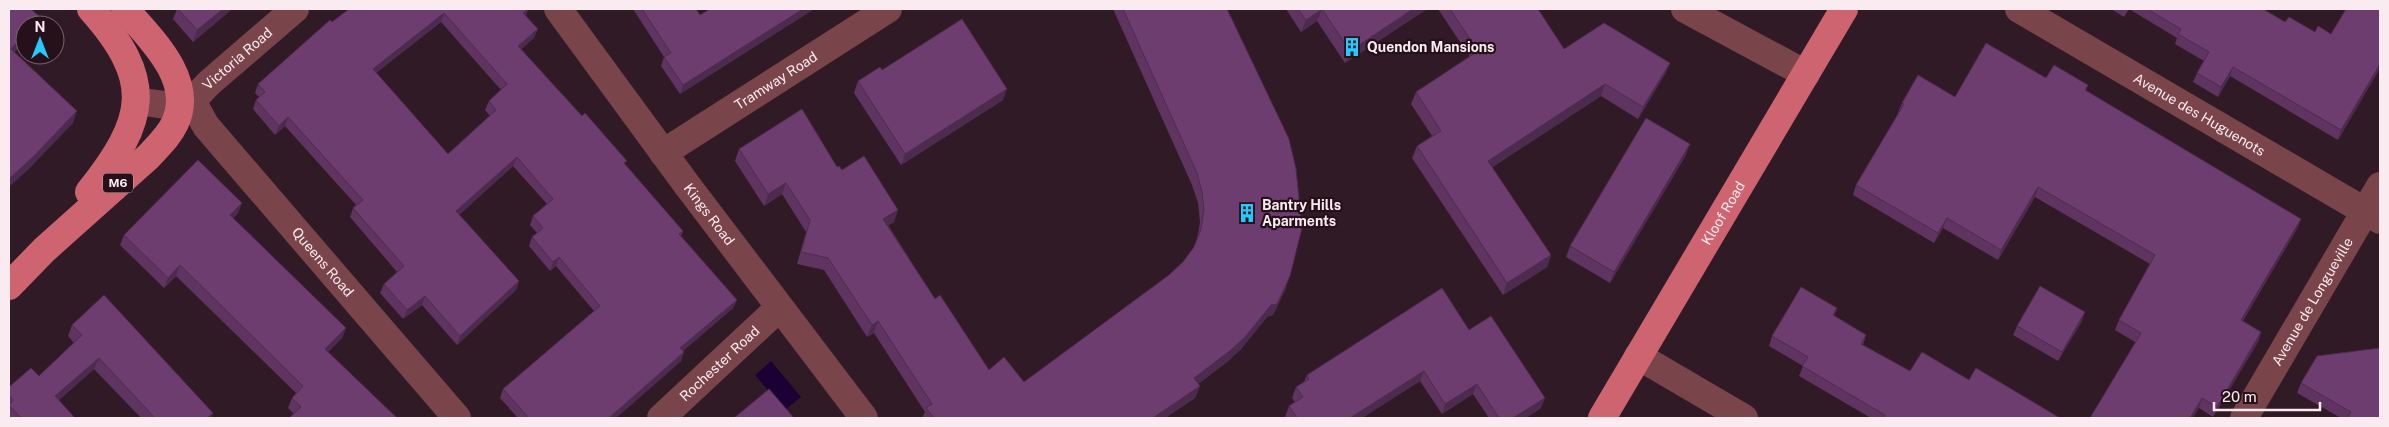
<svg xmlns="http://www.w3.org/2000/svg" width="2389" height="427" viewBox="0 0 2389 427" font-family="'Public Sans',sans-serif">
<rect width="100%" height="100%" fill="#301a25"/>
<!-- water -->
<path fill="#1a0035" d="M771,361L801,397L785,410L755,375Z"/>
<g fill="none" stroke-linecap="round" stroke-linejoin="round">
<!-- minor -->
<g stroke="#79454a" stroke-width="28">
<path id="s1" d="M558,9L687,185L864,418"/>
<path d="M1685,9L1806,74"/>
<path id="s2" d="M2019,9L2380,220"/>
<path id="s3" d="M136,101L180,107L192,101L209,83L295,9"/>
<path id="s4" d="M192,101L206,126L457,418"/>
<path id="s5" d="M663,153L888,9"/>
<path d="M1638,356L1744,418"/>
<path id="s6" d="M661,418L779,308"/>
<path id="s7" d="M2244,418L2380,186"/>
</g>
<!-- major -->
<g stroke="#ce6470" stroke-width="28">
<path d="M89,192C147,119 155,81 91,9"/>
<path d="M9,286L44,250L148,157C158,146 169,136 175,123C195,80 151,39 125,9"/>
<path id="s8" d="M1602,418L1844,9"/>
</g>
</g>
<!-- wall -->
<path fill="#5f3460" fill-rule="evenodd" d="M177,9H232L193,42L173,19Z
M349,9H528L526,16L534,38L521,49L625,165L683,231L681,236L737,300L733,308L683,351L681,361L616,418H518L500,398L503,389L594,311L556,266L550,271L529,246L532,237L537,233L530,225L533,216L547,204L513,166L459,215L519,281L516,290L457,345L422,305L403,319L380,293L384,284L397,272L350,217L353,208L356,205L285,126L275,135L253,109L256,100L259,97L255,93L258,84ZM441,22L501,90L489,101L485,110L490,116L448,154L376,73Z
M633,9H696L700,15L710,9H814L680,94L661,66L664,57Z
M1113,9H1227L1286,288L1273,315L1267,317L1241,349L1227,362L1198,384L1200,386L1195,398L1165,418H922L925,412L874,333L867,337L824,270L797,264L806,232L782,194L764,206L735,161L739,149L837,167L842,170L894,222L888,225L935,299L989,370L1024,382L1169,275L1183,262L1194,247L1197,240L1200,222L1198,203L1192,185Z
M1286,9H1427L1345,63L1317,21L1301,32Z
M1438,9H1538L1564,49L1670,63L1665,74L1638,119L1601,96L1492,167L1551,255L1547,267L1503,295L1412,158L1417,146L1432,136L1411,104L1416,92L1470,57Z
M2111,9H2263L2285,22L2315,32L2380,68L2338,140L2230,76L2218,97L2193,82L2197,73L2204,61L2175,44L2177,38L2129,9L2124,17Z
M2046,78L2088,85L2086,91L2301,219L2297,229L2243,321L2261,332L2258,342L2213,417L2199,408L2135,342L2115,330L2119,320L2150,264L2035,197L1998,260L1943,228L1934,243L1853,195L1856,185L1899,113H1898L1902,103L1955,97Z
M858,81L1003,100L901,165L854,93Z
M1686,155L1610,283L1566,257L1570,246Z
M238,213L233,218L346,328L342,338L328,352L397,418L294,414L288,408L292,398L296,393L176,276L164,288L120,245L124,235Z
M1837,308L1834,316L1866,335L1863,345L1910,371L1969,380L2060,418H1871L1799,376L1803,366L1769,346L1772,336Z
M2082,321L2058,361L2013,335L2017,326Z
M72,325L213,413L211,418H141L94,369L59,400L75,418H9V387L39,376L74,343L68,336Z
M1469,330L1541,408L1526,418H1489L1473,394L1442,414L1420,381L1362,418H1286L1285,417L1289,406L1295,402L1292,398L1296,387L1304,382L1307,375Z
M2301,383L2380,418H2341L2297,393Z"/>
<!-- shaded-wall -->
<path fill="#4d2b4e" d="M223,9H232L193,42L197,30Z
M528,9L525,17L523,13Z
M803,9H814L680,94L683,85Z
M1322,9L1317,21L1301,32L1306,20Z
M1413,9H1427L1345,63L1350,51Z
M444,13L441,22L369,78L373,69Z
M41,18L38,25H34Z
M538,29L534,38L515,55L518,46Z
M25,34V42L9,58L11,49Z
M1670,63L1665,74L1638,119L1643,107Z
M2380,64V68L2338,140L2341,130Z
M2233,67L2230,76L2218,97L2221,87Z
M1605,84L1601,96L1484,173L1488,161Z
M1007,89L1003,100L901,165L905,154Z
M77,111L73,123L30,168L9,187V179Z
M288,117L285,126L275,135L279,126Z
M1690,144L1686,155L1610,283L1614,272Z
M517,157L513,166L453,220L456,211Z
M786,183L782,194L764,206L768,194Z
M2038,187L2035,197L1998,260L2001,250Z
M242,203L238,213L226,225L230,215Z
M898,210L894,222L879,231L883,219Z
M1947,218L1943,228L1934,243L1938,233Z
M2301,219L2297,229L2237,330L2241,320Z
M1551,255L1547,267L1503,295L1507,283Z
M559,257L556,266L550,271L553,262Z
M180,265L176,276L164,288L168,278Z
M1290,276L1286,288L1273,315L1267,317L1241,349L1227,362L1189,390L1194,378Z
M519,281L516,290L457,345L460,336Z
M425,296L422,305L403,319L407,310Z
M737,300L733,308L677,356L680,348Z
M2085,312L2082,321L2058,361L2062,352Z
M878,321L874,333L867,337L872,325Z
M346,328L342,338L321,359L325,349Z
M2261,332L2258,342L2213,417L2217,407Z
M684,352L681,361L616,418H609Z
M99,358L94,369L51,407L55,396Z
M1424,371L1420,381L1362,418H1350Z
M1477,384L1473,394L1442,414L1445,404Z
M1200,386L1195,398L1165,418H1153Z
M1545,398L1541,408L1526,418H1513Z
M2202,398L2199,408L2193,418H2190Z
M213,413L211,418H207Z"/>
<!-- building -->
<path fill="#6e3d70" stroke="#4d2b4e" fill-rule="evenodd" d="M9,9H31L41,18L34,25H25V34L11,49L77,111L34,156L9,179Z
M178,9H223L197,30Z
M349,9H528L523,13L538,29L518,46L582,116L585,113L627,161L624,163L683,231L679,234L737,300L680,348L684,352L609,418H529L503,389L600,306L559,257L553,262L532,237L543,228L533,216L553,199L517,157L456,211L519,281L460,336L425,296L407,310L384,284L404,266L353,208L363,200L288,117L279,126L256,100L265,92L258,84L330,20L332,22ZM444,13L507,84L489,101L496,110L448,154L373,69Z
M642,9H696L700,15L710,9H803L683,85L664,57L671,53Z
M1123,9H1227L1289,139L1296,169L1302,228L1290,276L1277,304L1271,305L1245,337L1231,350L1194,378L1200,386L1153,418H934L926,408L932,404L878,321L872,325L828,258L801,252L810,220L786,183L768,194L739,149L802,109L837,167L839,166L842,170L864,156L898,210L883,219L935,299L940,295L989,370L1004,357L1024,382L1169,275L1183,262L1194,247L1201,229L1204,210L1202,192L1197,173Z
M1298,9H1413L1350,51L1322,9L1306,20Z
M1450,9H1538L1564,49L1604,23L1670,63L1643,107L1605,84L1488,161L1551,255L1507,283L1417,146L1441,131L1416,92L1478,51Z
M2147,9H2263L2285,22L2289,17L2315,32L2318,26L2331,34L2346,9H2380V64L2341,130L2233,67L2221,87L2197,73L2209,52L2178,34L2181,29Z
M962,19L1007,89L905,154L858,81L880,67L882,70Z
M1986,43L2046,78L2054,65L2088,85L2085,90L2301,219L2241,320L2261,332L2217,407L2202,398L2190,418H2090L2141,333L2119,320L2155,255L2038,187L2001,250L1947,218L1938,233L1856,185L1904,104L1902,103L1918,75L1955,97Z
M1646,118L1690,144L1614,272L1570,246Z
M198,160L242,203L230,215L346,328L325,349L397,418H289L301,407L292,398L303,386L180,265L168,278L124,235Z
M2040,286L2085,312L2062,352L2017,326Z
M1801,287L1837,308L1833,315L1866,335L1861,344L1910,371L1922,352L1969,380L1976,368L2060,418H1883L1885,415L1802,366L1808,357L1772,336Z
M1442,288L1469,330L1491,316L1545,398L1513,418H1499L1477,384L1445,404L1424,371L1350,418H1297L1289,406L1303,397L1296,387L1309,379L1307,375Z
M104,295L213,413L207,418H155L99,358L55,396L75,418H21L9,405L13,400L9,395V387L31,368L39,376L82,335L72,325Z
M2380,348V418H2347L2351,412L2301,383L2317,356Z
M769,389L794,418H734Z"/>
<!-- icons -->
<defs>
<g id="building-bare" transform="scale(1.5)"><path d="M-4-6H4V6H1V3H-1V6H-4ZM-2.5-4.3h1.7v1.8h-1.7ZM.8-4.3h1.7v1.8H.8ZM-2.5-1h1.7V.8h-1.7ZM.8-1h1.7V.8H.8Z" fill="#26c9fe" stroke="#26111b" stroke-width="2.5" paint-order="stroke"/></g>
</defs>
<g fill-rule="evenodd">
<use href="#building-bare" x="1352" y="47"/>
<use href="#building-bare" x="1247" y="213"/>
</g>
<g text-anchor="middle" stroke-width="4.5" stroke-linejoin="round" paint-order="stroke">
<!-- shield labels -->
<rect fill="#26111b" stroke="#baaab1" stroke-width="1" x="103" y="173.5" width="30" height="19" rx="4"/>
<g font-size="12" font-weight="bold" fill="#faebf1">
<text x="118" y="187">M6</text>
</g>
<!-- poi labels -->
<g font-size="14" font-weight="bold" fill="#faebf1" stroke="#26111b" text-anchor="start">
<text x="1367" y="52">Quendon Mansions</text>
<text x="1262" y="210">Bantry Hills<tspan x="1262" dy="16">Aparments</tspan></text>
</g>
<!-- street labels -->
<g font-size="14" fill="#faebf1" stroke="#26111b">
<text dy="5" stroke="none"><textPath href="#s3" startOffset="120">Victoria Road</textPath></text>
<text dy="5" stroke="none"><textPath href="#s5" startOffset="134">Tramway Road</textPath></text>
<text dy="5" stroke="none"><textPath href="#s2" startOffset="209">Avenue des Huguenots</textPath></text>
<text dy="5" stroke="none"><textPath href="#s8" startOffset="238">Kloof Road</textPath></text>
<text dy="5" stroke="none"><textPath href="#s1" startOffset="255">Kings Road</textPath></text>
<text dy="5" stroke="none"><textPath href="#s4" startOffset="208">Queens Road</textPath></text>
<text dy="5" stroke="none"><textPath href="#s7" startOffset="135">Avenue de Longueville</textPath></text>
<text dy="5" stroke="none"><textPath href="#s6" startOffset="80">Rochester Road</textPath></text>
</g>
</g>
<!-- border -->
<rect width="2389" height="427" fill="none" stroke="#faebf1" stroke-width="20"/>
<!-- north arrow -->
<g transform="translate(40 40)"><circle r="24" fill="#26111b" stroke="#7b6871"/>
<path d="M0-4L9 19L0 12L-9 19Z" fill="#26c9fe"/>
<text y="-8" font-size="14" font-weight="bold" text-anchor="middle" fill="#faebf1">N</text>
</g>
<!-- scale -->
<path d="M2214 402v8h106v-8" fill="none" stroke="#faebf1" stroke-width="2.5"/>
<text x="2222" y="402" font-size="15" fill="#faebf1" stroke="#26111b" stroke-width="4" paint-order="stroke">20 m</text>
</svg>
